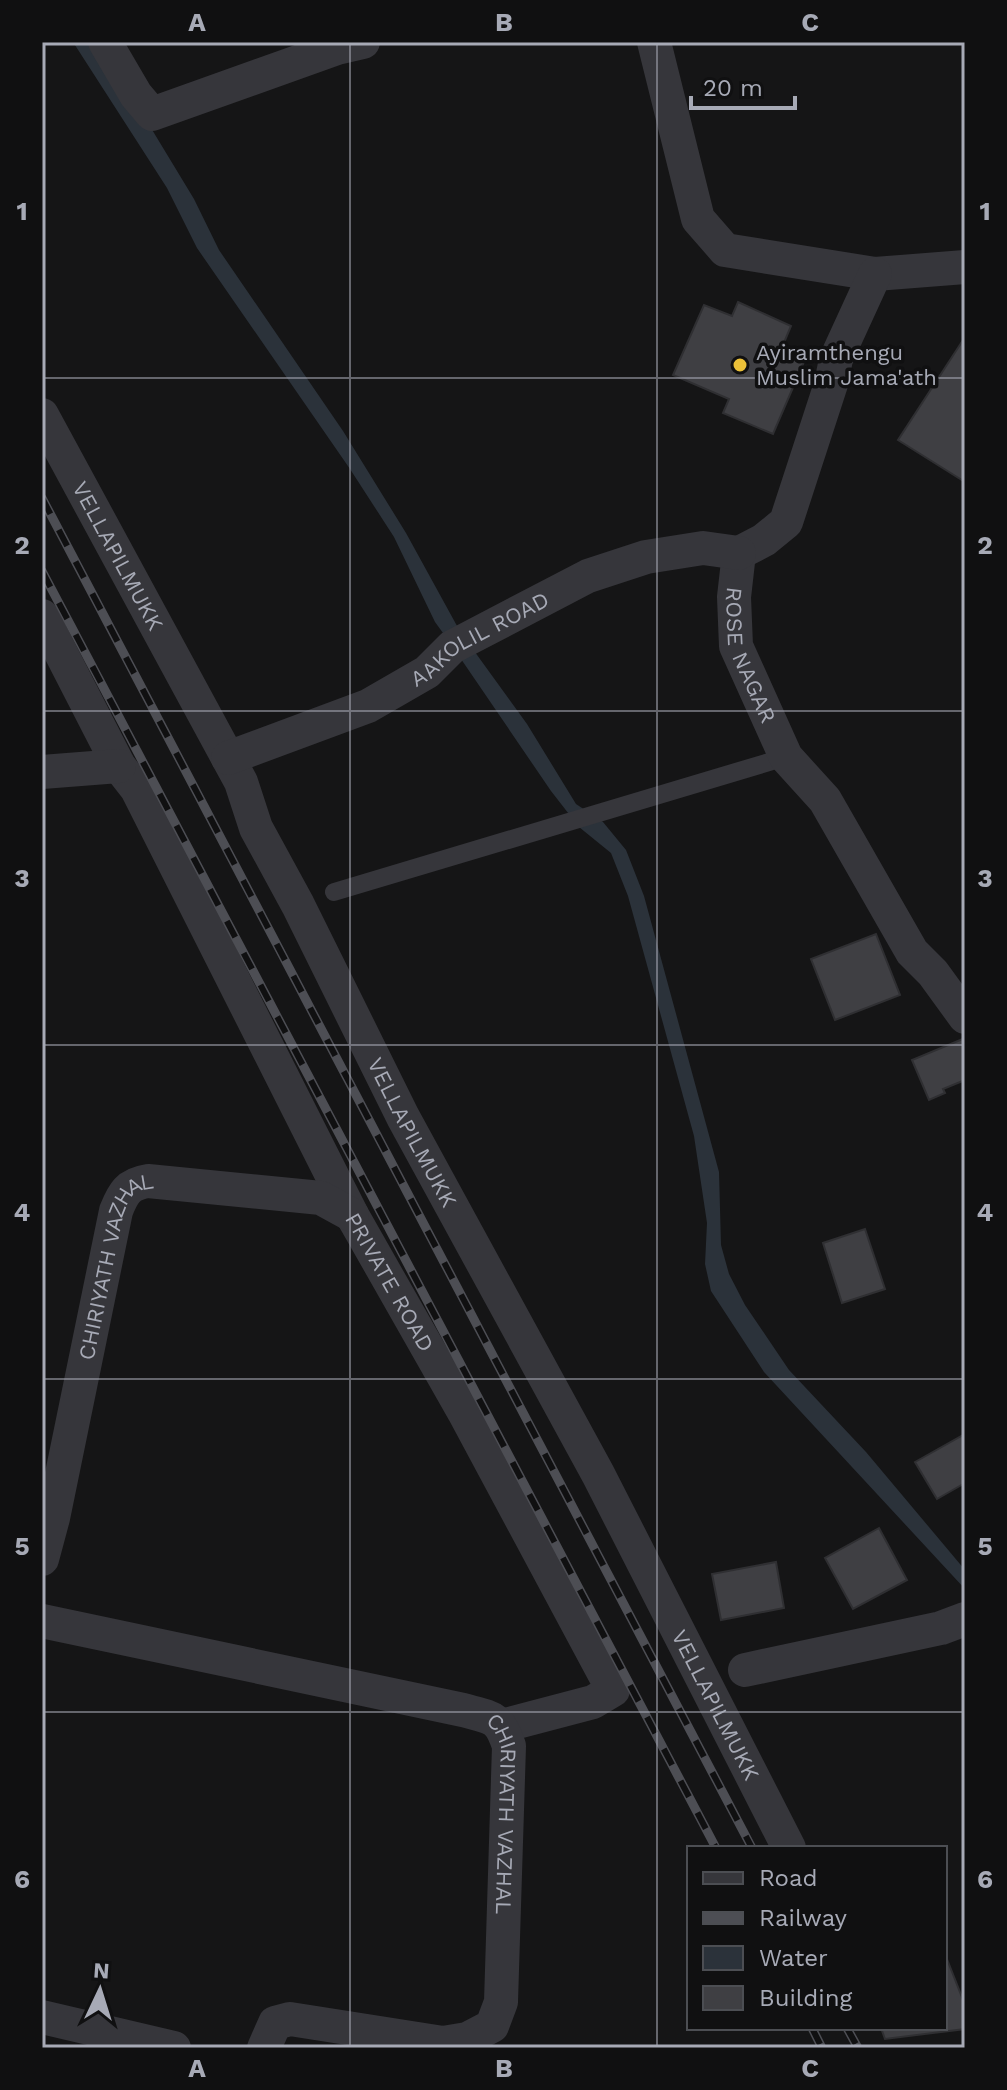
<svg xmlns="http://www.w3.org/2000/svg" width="1007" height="2090" viewBox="0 0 1007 2090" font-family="'Work Sans',sans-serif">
<rect width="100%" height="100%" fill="#151516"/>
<!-- water -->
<path fill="#2b323a" d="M73,42H96L111,62L194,199L219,250L343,431L406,533L462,635L451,644L435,622L394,537L350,469L197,248L167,188Z
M472,648L527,724L576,804L603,822L626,850L644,896L719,1172L721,1245L729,1274L745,1305L789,1370L866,1452L965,1570V1589L764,1372L711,1291L705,1264L707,1223L694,1136L628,896L611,853L579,827L551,791L461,659Z"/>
<!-- building -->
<path fill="#3f3f43" stroke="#2f2f32" stroke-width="2" d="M738,302L791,326L783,345L807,355L773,434L723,413L729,399L673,375L704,305L732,316Z
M965,337V482L898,440Z
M876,934L900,995L835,1020L811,959Z
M965,1038V1080L943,1089L945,1093L929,1100L912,1060Z
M865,1229L885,1289L842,1303L823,1243Z
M965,1434V1483L937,1499L915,1462Z
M879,1528L907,1580L853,1609L825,1558Z
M776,1562L784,1608L721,1620L712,1574Z
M945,1954L965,2005V2029L885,2039L881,2028H945Z"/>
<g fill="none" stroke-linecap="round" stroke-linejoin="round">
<!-- service -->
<path stroke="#36363b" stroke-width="18" d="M334,892L786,757"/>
<!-- minor -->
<g stroke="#36363b" stroke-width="34">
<path d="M105,42L136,95L152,114L337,48L363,42"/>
<path d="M654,42L698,219L725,250L875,274L965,267"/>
<path id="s1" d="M875,274L836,359L831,384L786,522L764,540L739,553L734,597L736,646L786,757L825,800L912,952L933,973L965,1017"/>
<path id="s2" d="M42,415L241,782L256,828L298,905L403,1117L598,1474L789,1848"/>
<path id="s3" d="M42,616L119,766L137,789L352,1215L464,1412L613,1690L593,1702L502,1726"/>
<path id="s4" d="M228,758L368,706L427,672L452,647L588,576L646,557L703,548L739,553"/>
<path d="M42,772L119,766"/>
<path id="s5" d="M42,1559L53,1518L116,1211C123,1193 128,1184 148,1181L321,1198L352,1215"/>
<path id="s6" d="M42,1621L463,1710C493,1718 499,1716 509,1746L501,2002L492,2026L467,2039L443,2043L290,2019L275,2023L264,2048"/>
<path d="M745,1670L941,1628L965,1619"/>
<path d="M42,2017L174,2048"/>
</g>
<!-- rail casing -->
<g stroke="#4d4e54" stroke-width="9">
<path id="rail" d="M42,498L752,1848
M42,571L716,1848
M812,2028L822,2048
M847,2028L858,2048"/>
</g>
<!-- rail -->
<use href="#rail" stroke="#101011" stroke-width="6" stroke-dasharray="18" stroke-linecap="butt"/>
</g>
<!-- grid -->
<path fill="none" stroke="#a7aab6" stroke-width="2" stroke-opacity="0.55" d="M350,42V2048M657,42V2048M42,378H965M42,711H965M42,1045H965M42,1379H965M42,1712H965"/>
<!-- markers -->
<circle fill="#ebc038" stroke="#101011" stroke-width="3" cx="740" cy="365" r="8"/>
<g text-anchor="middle" stroke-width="7" stroke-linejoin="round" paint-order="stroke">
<!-- poi labels -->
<g font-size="22" fill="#a7aab6" stroke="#101011" text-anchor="start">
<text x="756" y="360">Ayiramthengu<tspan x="756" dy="25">Muslim Jama'ath</tspan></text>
</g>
<!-- street labels -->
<g font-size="22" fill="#a7aab6" stroke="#101011">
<text dy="8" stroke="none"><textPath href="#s2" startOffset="160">VELLAPILMUKK</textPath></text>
<text dy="8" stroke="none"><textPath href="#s4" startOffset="280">AAKOLIL ROAD</textPath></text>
<text dy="8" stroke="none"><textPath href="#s1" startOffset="426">ROSE NAGAR</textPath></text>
<text dy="8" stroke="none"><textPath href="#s2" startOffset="808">VELLAPILMUKK</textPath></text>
<text dy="8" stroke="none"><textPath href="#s5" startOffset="306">CHIRIYATH VAZHAL</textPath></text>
<text dy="8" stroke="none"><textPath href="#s3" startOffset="752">PRIVATE ROAD</textPath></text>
<text dy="8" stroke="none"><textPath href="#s2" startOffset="1456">VELLAPILMUKK</textPath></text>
<text dy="8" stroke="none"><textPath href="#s6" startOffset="560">CHIRIYATH VAZHAL</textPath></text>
</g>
</g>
<!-- border -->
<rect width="1007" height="2090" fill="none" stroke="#101011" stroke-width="88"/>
<!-- legend -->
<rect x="687" y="1846" width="260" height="184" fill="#101011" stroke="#4c4e53" stroke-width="2"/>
<rect x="703" y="1872" width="40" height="12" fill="#36363b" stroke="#4c4e53" stroke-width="2"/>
<text x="759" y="1886" font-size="24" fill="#a7aab6">Road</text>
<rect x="703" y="1912" width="40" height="12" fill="#4d4e54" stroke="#4c4e53" stroke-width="2"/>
<text x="759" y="1926" font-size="24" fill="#a7aab6">Railway</text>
<rect x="703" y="1946" width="40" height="24" fill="#2b323a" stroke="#4c4e53" stroke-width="2"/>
<text x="759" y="1966" font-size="24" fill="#a7aab6">Water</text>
<rect x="703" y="1986" width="40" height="24" fill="#3f3f43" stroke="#4c4e53" stroke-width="2"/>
<text x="759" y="2006" font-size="24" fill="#a7aab6">Building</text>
<!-- north arrow -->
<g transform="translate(100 1990) rotate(4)" stroke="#101011" stroke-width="6" paint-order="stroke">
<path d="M0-6L14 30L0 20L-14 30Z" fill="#a7aab6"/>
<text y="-12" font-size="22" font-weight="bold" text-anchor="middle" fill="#a7aab6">N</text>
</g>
<!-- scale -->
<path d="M691 96v12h104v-12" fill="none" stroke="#a7aab6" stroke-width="4"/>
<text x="703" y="96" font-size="24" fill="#a7aab6" stroke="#101011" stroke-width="6" paint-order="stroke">20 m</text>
<rect x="44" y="44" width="919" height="2002" fill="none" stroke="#a7aab6" stroke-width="3"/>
<g font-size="26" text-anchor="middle" font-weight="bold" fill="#a7aab6">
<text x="197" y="31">A</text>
<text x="504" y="31">B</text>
<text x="810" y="31">C</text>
<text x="22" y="220">1</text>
<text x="985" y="220">1</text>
<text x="22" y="554">2</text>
<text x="985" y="554">2</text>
<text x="22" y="887">3</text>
<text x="985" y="887">3</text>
<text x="22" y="1221">4</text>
<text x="985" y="1221">4</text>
<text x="22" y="1555">5</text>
<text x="985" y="1555">5</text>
<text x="22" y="1888">6</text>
<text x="985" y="1888">6</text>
<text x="197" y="2077">A</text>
<text x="504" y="2077">B</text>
<text x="810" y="2077">C</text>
</g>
</svg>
